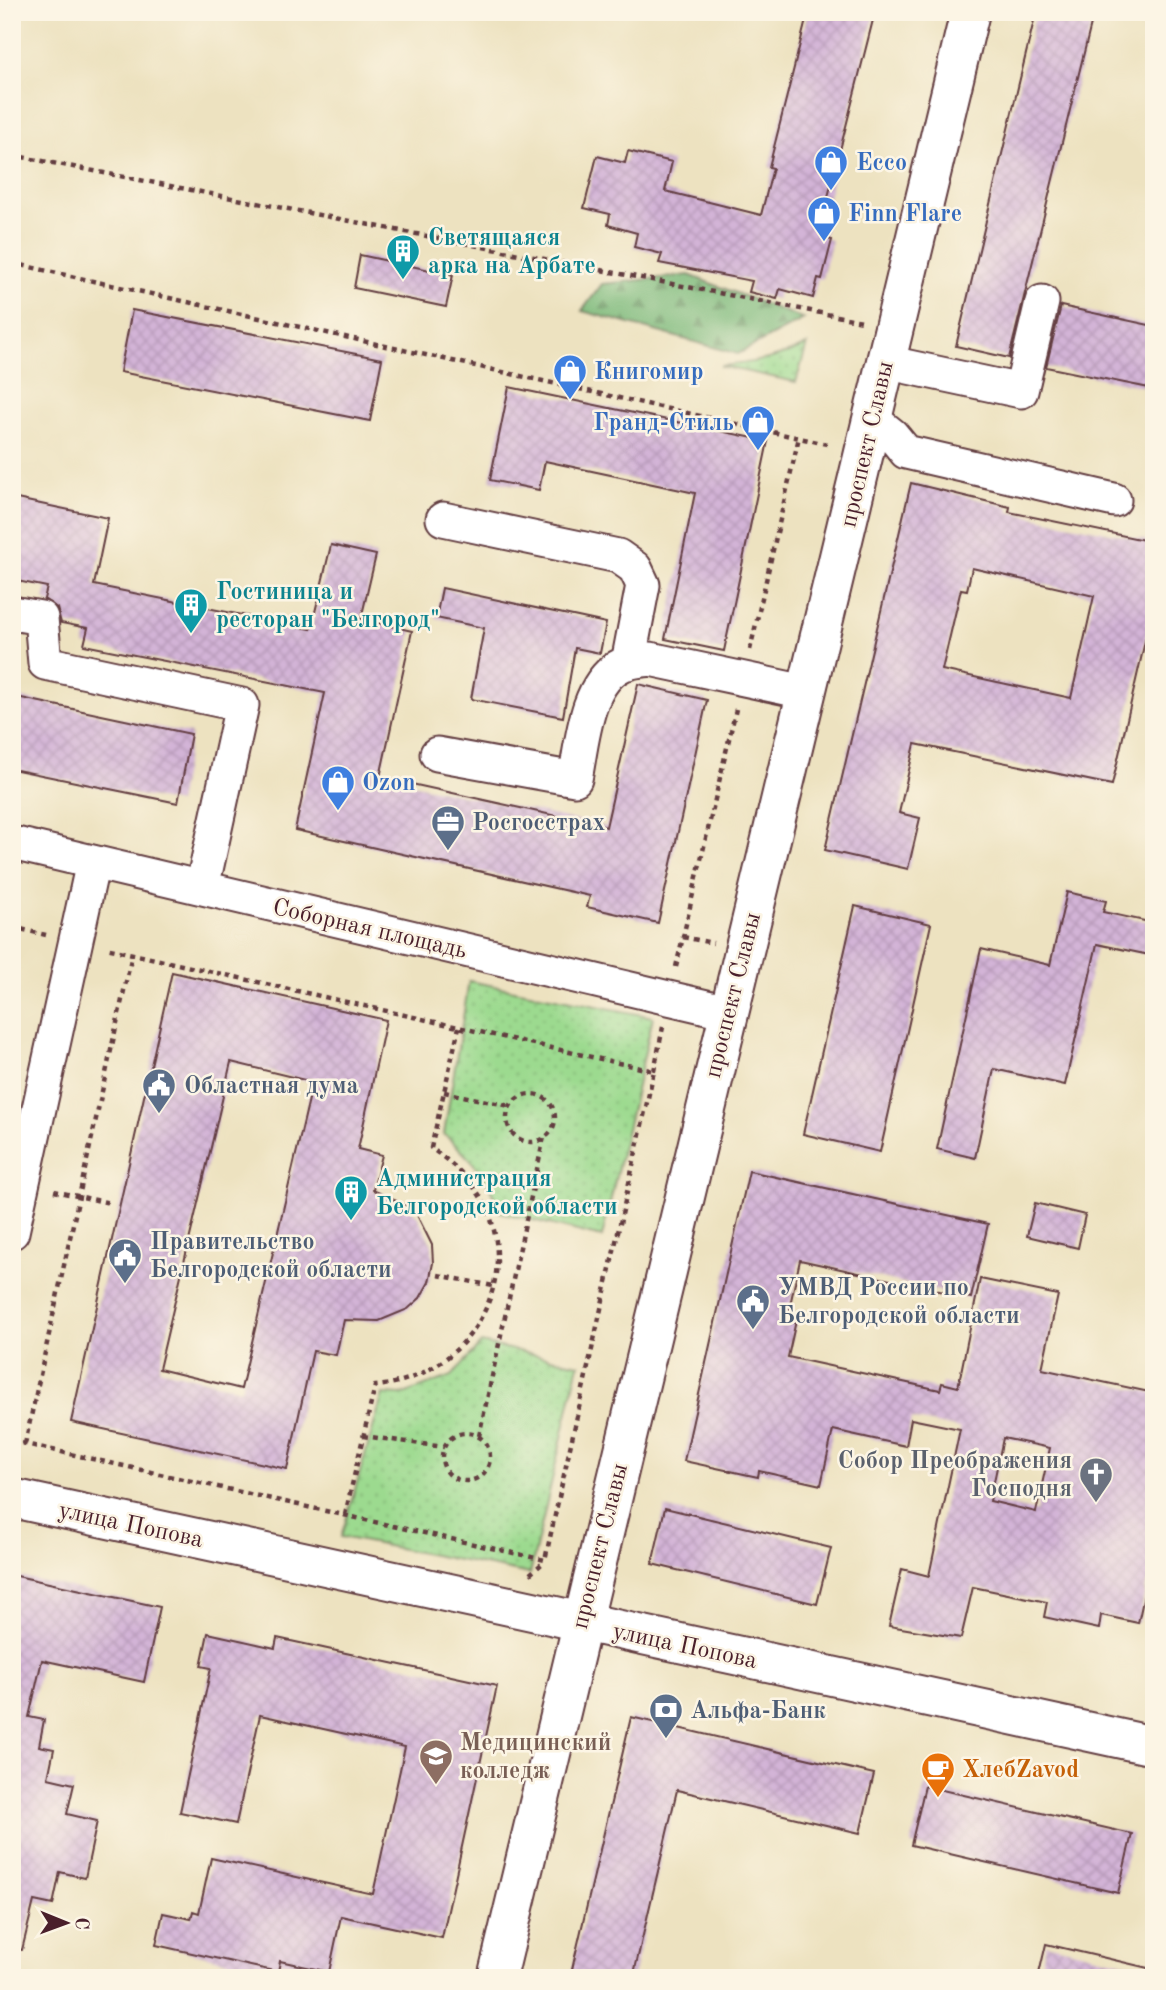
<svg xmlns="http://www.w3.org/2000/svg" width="1166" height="1990" viewBox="0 0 1166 1990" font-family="'Old Standard TT',serif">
<defs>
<pattern id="grass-dots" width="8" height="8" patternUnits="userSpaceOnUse" patternTransform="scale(1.75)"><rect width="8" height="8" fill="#9cda8f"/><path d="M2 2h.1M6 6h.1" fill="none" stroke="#88bb7c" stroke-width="1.8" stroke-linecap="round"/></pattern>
<pattern id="forest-firs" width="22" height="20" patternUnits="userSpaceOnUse" patternTransform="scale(1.75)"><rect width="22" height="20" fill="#7dba7a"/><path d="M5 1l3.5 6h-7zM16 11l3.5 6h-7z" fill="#689764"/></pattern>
<pattern id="building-cross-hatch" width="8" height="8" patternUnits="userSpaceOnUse" patternTransform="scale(1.75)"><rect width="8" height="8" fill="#d3b4d7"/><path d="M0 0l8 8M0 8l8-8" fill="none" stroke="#b79ab9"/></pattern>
</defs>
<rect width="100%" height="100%" fill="#fcf5e5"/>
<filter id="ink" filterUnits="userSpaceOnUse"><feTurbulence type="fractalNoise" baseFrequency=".0143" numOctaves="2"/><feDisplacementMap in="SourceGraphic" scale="14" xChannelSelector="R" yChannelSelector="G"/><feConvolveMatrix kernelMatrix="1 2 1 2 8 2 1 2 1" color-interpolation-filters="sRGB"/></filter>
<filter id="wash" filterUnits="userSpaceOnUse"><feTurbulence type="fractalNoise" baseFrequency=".00686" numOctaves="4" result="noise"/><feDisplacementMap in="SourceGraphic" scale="28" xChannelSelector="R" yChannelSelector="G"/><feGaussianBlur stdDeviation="1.57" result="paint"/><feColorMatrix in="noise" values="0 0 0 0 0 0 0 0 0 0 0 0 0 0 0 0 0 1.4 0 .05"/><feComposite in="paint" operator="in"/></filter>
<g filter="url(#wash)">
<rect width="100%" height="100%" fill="#ede2c0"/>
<!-- grass -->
<path fill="url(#grass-dots)" stroke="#737c5d" stroke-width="2" d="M807,345L796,382L720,366C752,363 778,359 807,345Z
M469,981L653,1017L602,1237L499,1212C489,1176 471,1159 444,1134Z
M481,1343L579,1364L530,1574L341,1537L383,1394L401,1395L452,1376Z"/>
<!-- forest -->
<path fill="url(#forest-firs)" stroke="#646c52" stroke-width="2" d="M689,275L804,319L738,354L582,311L602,284Z"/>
<g id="blocks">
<!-- building -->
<path fill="url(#building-cross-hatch)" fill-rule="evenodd" d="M808,12H875L825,209L830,210L824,238L832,240L822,279L818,278L813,298L780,289L777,299L749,292L752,281L659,263L662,254L634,247L637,233L608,225L610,214L584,208L597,156L625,163L628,151L672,162L665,191L761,215L773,168L769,167Z
M1036,12H1094L1009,358L956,346Z
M360,255L453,275L446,307L354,288Z
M1061,306L1154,326V389L1046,367Z
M132,310L382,359L370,421L120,372Z
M509,387L768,441L724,651L665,639L695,493L545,461L539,490L490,480Z
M911,483L1010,507L1009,512L1154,542V602L1112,785L915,744L899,813L920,818L908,869L825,850ZM972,568L1094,596L1071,698L942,670L961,589L967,590Z
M12,498L108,518L94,585L311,629L331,545L376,555L361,619L412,631L380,777L606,827L638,684L707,700L658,923L587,907L590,896L295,830L325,693L84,645L88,628L61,623L57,608L44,599L47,587L12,580Z
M442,588L606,623L600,653L575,648L563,717L471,699L484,628L436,618Z
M12,696L191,734L178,803L12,769Z
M1067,892L1106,901L1103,912L1154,923V956L1097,944L1065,1085L994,1069L975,1158L937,1149L981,949L1050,965Z
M855,906L931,924L880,1152L803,1134Z
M172,972L386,1020L358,1149L382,1155L373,1190L405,1205L417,1215L432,1245L433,1263L429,1282L420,1298L408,1309L379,1321L344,1320L336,1355L313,1351L287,1469L71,1422ZM231,1062L313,1082L241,1389L159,1369Z
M749,1171L988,1224L971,1298L800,1260L788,1314L797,1316L788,1357L940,1390L942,1383L958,1387L980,1279L1058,1295L1042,1369L1154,1393V1584L1147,1582L1138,1623L1101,1615L1099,1629L1044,1617L1047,1602L973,1587L961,1638L889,1626L902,1569L929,1576L960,1429L911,1419L906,1446L833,1430L821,1485L759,1471L758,1477L684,1461ZM1003,1438L1050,1448L1036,1512L990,1501Z
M1035,1203L1085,1215L1078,1248L1027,1236Z
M665,1508L831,1548L817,1604L652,1564Z
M12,1575L160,1607L144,1682L42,1660L29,1717L44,1720L39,1746L54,1749L48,1778L74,1784L67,1814L97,1821L85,1878L60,1872L53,1905L34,1901L22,1950L12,1949Z
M208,1633L275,1648L277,1638L497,1686L442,1938L341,1916L329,1972L280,1961L278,1972L156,1945L163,1913L191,1919L193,1911L199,1913L211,1858L373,1894L405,1747L260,1715L236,1824L180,1812L211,1668L201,1666Z
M631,1717L874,1774L860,1833L677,1790L633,1978H570Z
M925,1786L1132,1834L1118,1893L911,1845Z
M1046,1944L1148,1968L1147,1978H1038Z"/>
</g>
</g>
<g filter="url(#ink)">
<use href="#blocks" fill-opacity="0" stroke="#623c41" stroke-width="2"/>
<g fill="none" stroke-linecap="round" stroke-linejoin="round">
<!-- minor casing -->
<g stroke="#623c41" stroke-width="37">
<path id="minor" d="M885,362L1021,391L1042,302
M872,419L892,435L906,452L1114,500
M443,519L618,556L635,568L643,585L628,663
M12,613L41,618L45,663L242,705L202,888
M437,754L575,779C582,745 585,687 618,667C627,661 639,661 650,659L805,692
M12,843L728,1012
M12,1232L93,862"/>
</g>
<!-- major casing -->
<g stroke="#623c41" stroke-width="42">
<path id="major" d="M12,1498L1154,1746
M497,1978L970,12"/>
</g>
<!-- path -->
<path stroke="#623c41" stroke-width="4.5" stroke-dasharray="5 5" stroke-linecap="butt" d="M12,155L862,321
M12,263L831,445
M750,650L799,437
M12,927L46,935
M683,937L713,943
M676,967L736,709
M654,1071L663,1027
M444,1092L510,1106
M507 1118a24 24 0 1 1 48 0a24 24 0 1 1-48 0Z
M54,1191L110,1203
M438,1275L493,1286
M442 1457a24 24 0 1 1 48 0a24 24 0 1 1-48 0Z
M363,1436L444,1447
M479,1436L544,1137
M12,1441L545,1560L654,1071L106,948
M25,1444L132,954
M345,1515L375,1386C459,1379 521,1294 488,1211C476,1184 455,1165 431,1148L459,1027
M530,1574L545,1561"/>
<!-- minor -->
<use href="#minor" stroke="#fff" stroke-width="33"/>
<!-- major -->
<use href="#major" stroke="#fff" stroke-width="38"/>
</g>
</g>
<!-- icons -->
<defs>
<g id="shop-pin" transform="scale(1.75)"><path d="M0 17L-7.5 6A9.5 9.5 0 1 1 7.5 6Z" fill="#3f7fe0" stroke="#fcf5e5"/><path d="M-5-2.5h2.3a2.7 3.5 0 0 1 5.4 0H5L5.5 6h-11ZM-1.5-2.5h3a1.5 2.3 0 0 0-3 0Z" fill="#fff"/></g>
<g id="building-pin" transform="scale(1.75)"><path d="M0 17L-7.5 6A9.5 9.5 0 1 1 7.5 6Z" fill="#0f9aa8" stroke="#fcf5e5"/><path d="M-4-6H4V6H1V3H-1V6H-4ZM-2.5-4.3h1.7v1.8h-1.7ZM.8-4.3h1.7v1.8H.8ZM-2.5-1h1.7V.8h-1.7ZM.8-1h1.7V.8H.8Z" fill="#fff"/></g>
<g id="office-pin" transform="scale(1.75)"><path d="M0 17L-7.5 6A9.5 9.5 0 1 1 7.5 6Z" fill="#5c6f8a" stroke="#fcf5e5"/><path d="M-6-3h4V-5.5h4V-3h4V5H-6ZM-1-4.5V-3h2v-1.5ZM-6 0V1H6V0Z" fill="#fff"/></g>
<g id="civic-pin" transform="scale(1.75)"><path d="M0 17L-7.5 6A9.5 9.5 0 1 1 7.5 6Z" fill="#5c6f8a" stroke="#fcf5e5"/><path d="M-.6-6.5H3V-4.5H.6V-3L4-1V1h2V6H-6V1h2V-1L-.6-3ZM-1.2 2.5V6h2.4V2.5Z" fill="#fff"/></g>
<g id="church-pin" transform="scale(1.75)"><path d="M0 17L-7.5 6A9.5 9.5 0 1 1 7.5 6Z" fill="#6b7280" stroke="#fcf5e5"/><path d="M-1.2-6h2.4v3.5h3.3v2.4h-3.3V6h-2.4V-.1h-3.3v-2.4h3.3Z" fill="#fff"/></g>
<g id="bank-pin" transform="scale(1.75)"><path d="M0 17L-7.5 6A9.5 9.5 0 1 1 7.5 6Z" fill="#5c6f8a" stroke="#fcf5e5"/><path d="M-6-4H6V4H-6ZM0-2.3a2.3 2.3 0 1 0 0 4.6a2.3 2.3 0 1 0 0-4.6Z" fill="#fff"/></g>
<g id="university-pin" transform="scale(1.75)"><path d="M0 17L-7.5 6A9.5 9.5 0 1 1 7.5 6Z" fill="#8d6e63" stroke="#fcf5e5"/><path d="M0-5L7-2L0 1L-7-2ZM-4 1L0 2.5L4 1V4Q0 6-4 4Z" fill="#fff"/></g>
<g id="cafe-pin" transform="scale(1.75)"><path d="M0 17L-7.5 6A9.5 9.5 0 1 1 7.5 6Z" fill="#e8710a" stroke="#fcf5e5"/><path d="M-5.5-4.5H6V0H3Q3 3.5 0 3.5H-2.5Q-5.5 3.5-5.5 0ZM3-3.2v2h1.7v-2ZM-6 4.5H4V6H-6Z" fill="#fff"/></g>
</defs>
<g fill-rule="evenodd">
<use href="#shop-pin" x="831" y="162"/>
<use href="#shop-pin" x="824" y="213"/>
<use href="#building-pin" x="403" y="251"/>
<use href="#shop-pin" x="570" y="371"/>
<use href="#shop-pin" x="758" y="422"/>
<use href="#building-pin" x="191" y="605"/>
<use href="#shop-pin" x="338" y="782"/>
<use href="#office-pin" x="448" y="822"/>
<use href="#civic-pin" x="159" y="1085"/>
<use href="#building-pin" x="351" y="1192"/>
<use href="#civic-pin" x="125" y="1255"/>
<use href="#civic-pin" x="753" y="1301"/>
<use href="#church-pin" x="1096" y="1474"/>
<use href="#bank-pin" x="666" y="1710"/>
<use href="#university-pin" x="436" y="1756"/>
<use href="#cafe-pin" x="938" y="1769"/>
</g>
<g text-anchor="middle" stroke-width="5" stroke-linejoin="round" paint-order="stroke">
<!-- shop labels -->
<g font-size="24" font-weight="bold" fill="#366cbe" stroke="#fcf5e5" text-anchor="start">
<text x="856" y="170">Ecco</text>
<text x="848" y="221">Finn Flare</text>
<text x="594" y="379">Книгомир</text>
<text x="734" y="430" text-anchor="end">Гранд-Стиль</text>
<text x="362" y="790">Ozon</text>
</g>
<!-- culture labels -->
<g font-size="24" font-weight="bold" fill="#0d838f" stroke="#fcf5e5" text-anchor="start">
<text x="428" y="245">Светящаяся<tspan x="428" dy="28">арка на Арбате</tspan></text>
<text x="216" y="599">Гостиница и<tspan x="216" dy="28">ресторан "Белгород"</tspan></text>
<text x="376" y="1186">Администрация<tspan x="376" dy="28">Белгородской области</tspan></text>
</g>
<!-- street labels -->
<g font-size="24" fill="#4a1f2b" stroke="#fcf5e5">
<text transform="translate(866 444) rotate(-77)" y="8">проспект Славы</text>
<text transform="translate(370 928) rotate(13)" y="8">Соборная площадь</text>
<text transform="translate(732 995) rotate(-76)" y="8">проспект Славы</text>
<text transform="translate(131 1524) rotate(12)" y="8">улица Попова</text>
<text transform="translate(599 1546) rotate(-76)" y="8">проспект Славы</text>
<text transform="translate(685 1645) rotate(12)" y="8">улица Попова</text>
</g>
<!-- service labels -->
<g font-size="24" font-weight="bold" fill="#4e5e75" stroke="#fcf5e5" text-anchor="start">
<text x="472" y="830">Росгосстрах</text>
<text x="184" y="1093">Областная дума</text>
<text x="150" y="1249">Правительство<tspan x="150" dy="28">Белгородской области</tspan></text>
<text x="778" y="1295">УМВД России по<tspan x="778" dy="28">Белгородской области</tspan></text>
<text x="690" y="1718">Альфа-Банк</text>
</g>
<!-- worship labels -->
<g font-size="24" font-weight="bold" fill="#5b616d" stroke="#fcf5e5" text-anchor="end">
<text x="1072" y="1468">Собор Преображения<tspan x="1072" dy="28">Господня</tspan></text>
</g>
<!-- education labels -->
<g font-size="24" font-weight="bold" fill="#785e54" stroke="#fcf5e5" text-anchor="start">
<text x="460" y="1750">Медицинский<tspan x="460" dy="28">колледж</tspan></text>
</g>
<!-- food labels -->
<g font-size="24" font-weight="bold" fill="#c56008" stroke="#fcf5e5" text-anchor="start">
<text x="962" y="1777">ХлебZavod</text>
</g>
</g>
<!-- margin -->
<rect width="1166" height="1990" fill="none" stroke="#fcf5e5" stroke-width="42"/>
<!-- north arrow -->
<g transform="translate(66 1923) rotate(91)" stroke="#fcf5e5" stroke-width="5" paint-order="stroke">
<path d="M0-5L12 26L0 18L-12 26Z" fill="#4a1f2b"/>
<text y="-10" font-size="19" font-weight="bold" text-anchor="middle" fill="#4a1f2b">С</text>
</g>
</svg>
